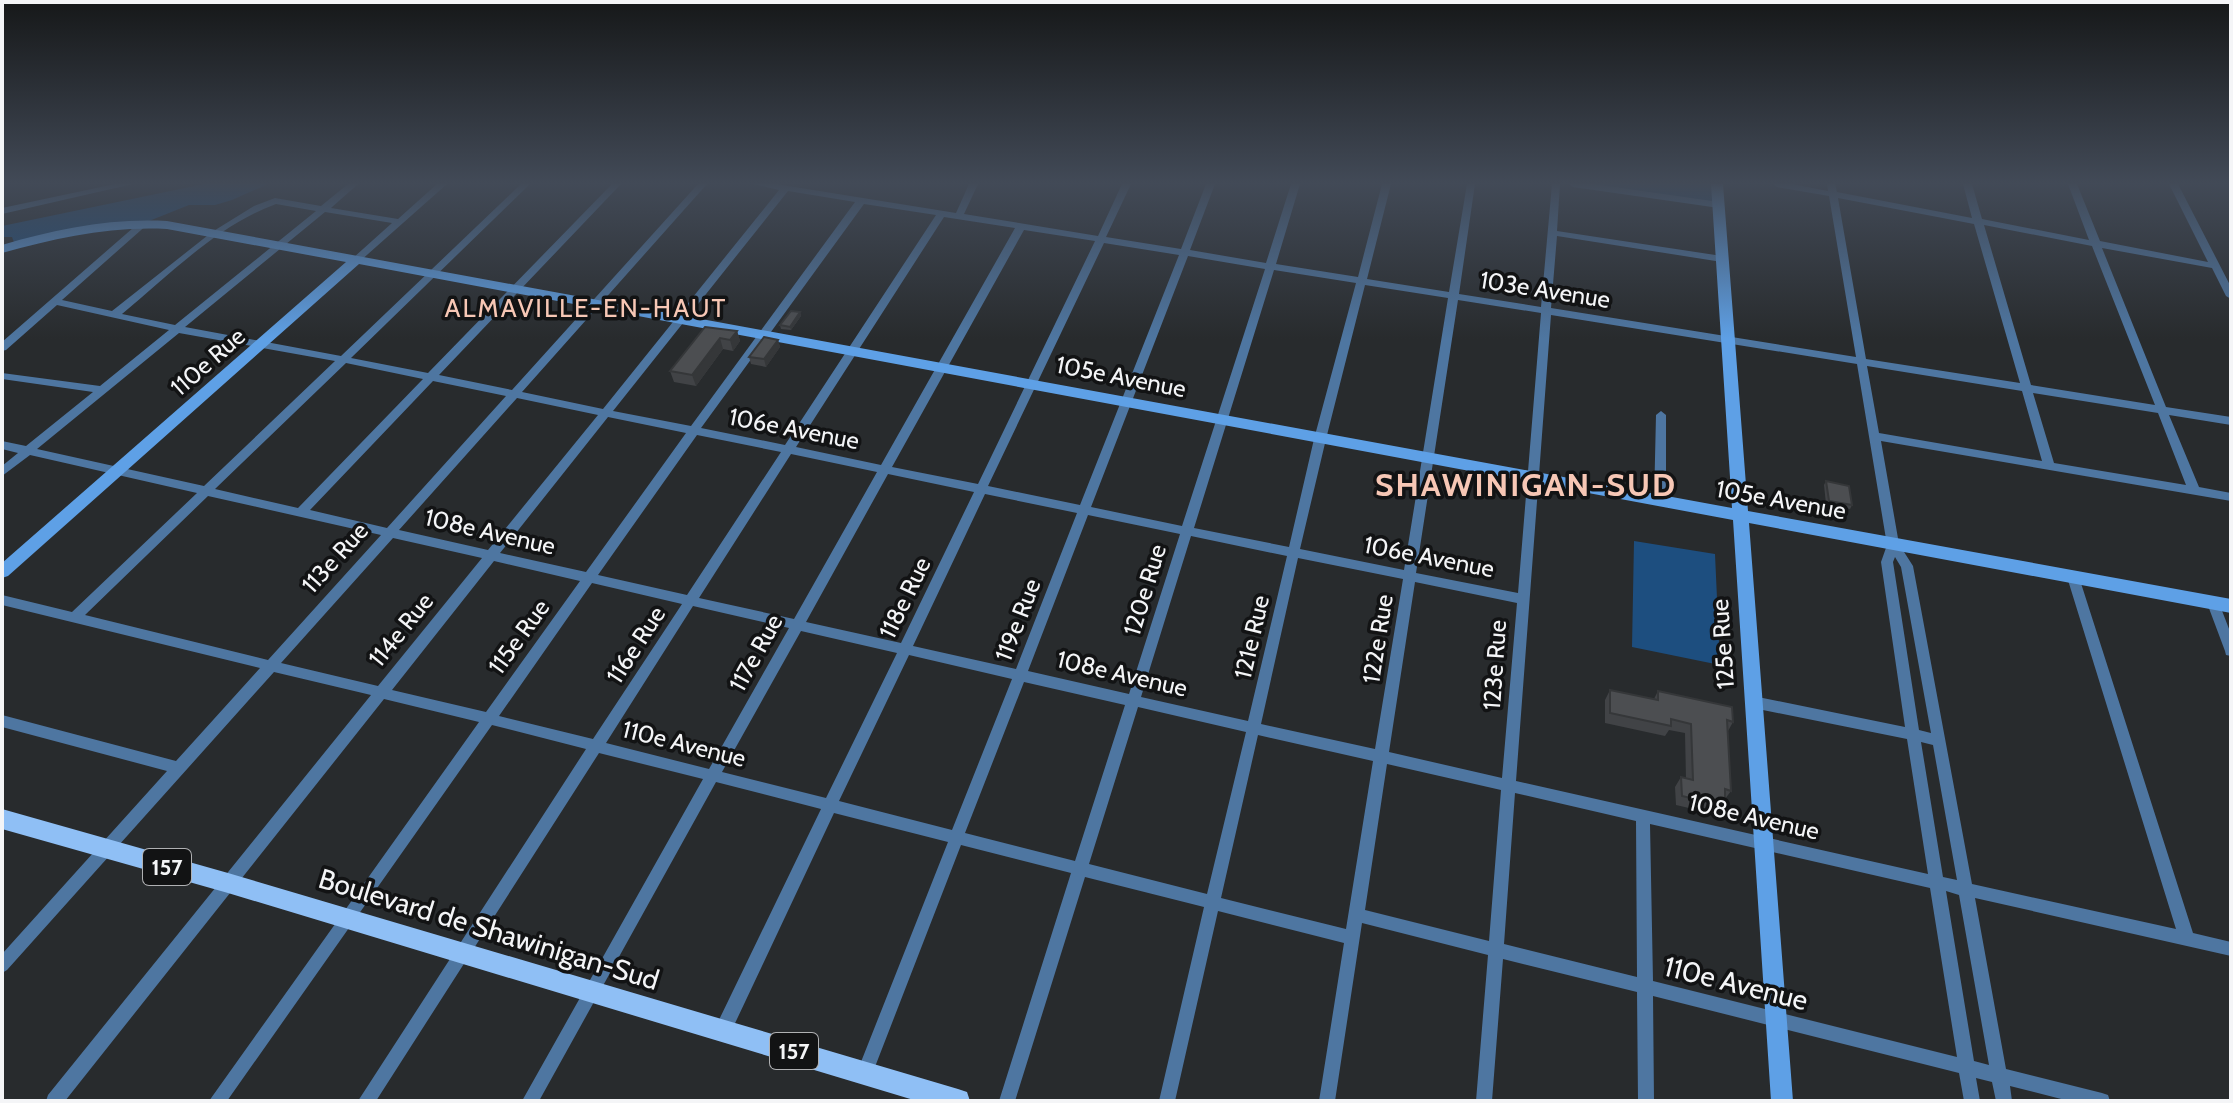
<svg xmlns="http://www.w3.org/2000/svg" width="2233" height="1103" viewBox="0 0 2233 1103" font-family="Cabin,sans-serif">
<rect width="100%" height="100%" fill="#282b2d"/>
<!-- green -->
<path fill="#1d4e7f" d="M204,184H268L232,200L215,205H189L144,223L15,245L12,237H2V226Z
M1573,184H1717L1719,205Z
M1634,541L1715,554L1720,665L1632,647Z"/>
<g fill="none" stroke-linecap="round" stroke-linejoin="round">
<!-- street -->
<path fill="#4e76a1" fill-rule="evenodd" d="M115,184H133L2,214V208Z
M348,184H358L331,208L398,219L437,184H447L359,262L356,263L351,260L353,258L392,223L325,212L185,327L341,356L521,184H530L351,358L428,373L612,184H621L439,375L512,390L698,184H707L522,392L603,409L779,190L754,184H776L956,213L969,184H978L964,214L1098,236L1122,184H1131L1106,237L1181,249L1206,184H1215L1190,250L1266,263L1291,184H1300L1276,264L1358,277L1382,184H1391L1367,279L1449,292L1467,184H1475L1459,294L1541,307L1552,184H1560L1557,231L1722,256L1727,259L1722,262L1557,236L1551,308L1856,357L1829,196L1777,187L1773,184H1792L1828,191L1827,184H1835L1837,192L1972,218L1963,184H1972L1982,219L2089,240L2068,184H2077L2100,241L2208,262L2169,184H2178L2231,287V299L2226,296L2212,268L2102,248L2166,407L2231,417V425L2169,415L2199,487L2231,493V501L1881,441L1899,544L1913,566L1972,884L2176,929L2067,577L2069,574H2077L2079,577L2193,933L2231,942V956L1975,898L2006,1069L2102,1093L2108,1095L2110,1101H2069L2010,1086L2012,1101H1996L1992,1082L1976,1078L1980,1101H1964L1959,1073L1653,996L1654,1101H1638L1637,992L1503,959L1492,1101H1476L1488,955L1362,923L1335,1101H1319L1344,943L1218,911L1175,1101H1159L1204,907L1085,877L1015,1101H999L1071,873L961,845L873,1072L871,1078L865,1080L859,1078L857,1072L948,842L834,813L729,1036L723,1038L717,1036L715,1030L717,1024L821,809L716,782L539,1101H522L703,779L599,753L376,1101H358L586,749L492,725L227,1101H209L479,722L384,699L65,1101H46L48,1095L371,695L274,672L7,970L2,973V954L167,771L2,727V715L176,761L260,668L2,605V595L72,612L197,493L30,455L2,476V466L18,453L2,449V441L26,446L93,392L2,379V373L100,386L169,330L57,305L6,350L2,351V342L141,221H147L149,223L62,300L112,311L212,232L254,206L275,198L321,206ZM788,191L855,202L691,426L613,411ZM1838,198L1974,224L2020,383L1866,359ZM276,204L316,211L175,325L122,314C170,274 217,226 276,204ZM864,204L936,215L785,445L701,428ZM944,217L1015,228L881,465L796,447ZM1984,225L2092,246L2155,405L2031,385ZM1024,230L1095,241L978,484L892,467ZM1104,243L1179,255L1080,505L988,486ZM1188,256L1265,269L1182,526L1091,507ZM1274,270L1356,283L1314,439L1289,547L1194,528ZM1365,285L1448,298L1404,570L1300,549L1326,439ZM1458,300L1541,313L1518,593L1416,573ZM1551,315L1857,364L1887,545L1881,562L1905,727L1753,696L1748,698L1746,702L1748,706L1753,708L1907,739L1928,874L1516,781ZM179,333L335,361L204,486L37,449ZM346,363L423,379L298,508L215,489ZM1867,366L2022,391L2042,461L1879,433ZM433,381L506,396L387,528L310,510ZM2033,393L2158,413L2186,485L2054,463ZM517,398L598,415L488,550L399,530ZM608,417L686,433L586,572L500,553ZM697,435L781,452L687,595L598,575ZM791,454L877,472L794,619L699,598ZM888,474L974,492L901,643L806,622ZM985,494L1077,513L1016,669L913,646ZM208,496L381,535L268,660L85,615ZM1088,515L1180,534L1129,694L1028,671ZM1191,536L1287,556L1248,721L1141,697ZM393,538L482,558L378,686L281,663ZM1895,557L1901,567L1931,733L1919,730L1893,562ZM1298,558L1403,579L1375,749L1261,724ZM494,561L580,581L486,712L392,690ZM1415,582L1517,603L1502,778L1389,752ZM592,583L682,604L593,739L499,716ZM693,606L789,628L709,769L606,743ZM801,631L897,653L826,798L722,772ZM909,655L1012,679L952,830L839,801ZM1024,682L1125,705L1075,861L965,833ZM1138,707L1246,732L1207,894L1089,864ZM1258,735L1373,761L1346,929L1221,898ZM1921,742L1933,745L1957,880L1943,877ZM1387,764L1501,790L1489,941L1365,910ZM1515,793L1636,821L1637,977L1504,944ZM1650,824L1930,888L1957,1057L1653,981ZM1946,891L1959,895L1989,1065L1974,1061Z
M1569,184H1593L1719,202L1724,205L1719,208L1573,187Z
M1661,411L1666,415V502L1660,506L1654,502L1656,415Z
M2213,598L2217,600L2219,603L2231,634V656L2226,655L2225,651L2207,603L2209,600Z"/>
<!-- secondary -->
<path fill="#5ea0e6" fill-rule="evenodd" d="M1711,184H1723L1748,511L2231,599V613L1749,523L1793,1101H1771L1733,520L359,264L8,576L2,578V563L346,262L167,229C109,226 57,238 2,253V245C56,229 110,218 167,221L1732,508Z"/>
<!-- primary -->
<path fill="#8fbff5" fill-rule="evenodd" d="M2,809L228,873L958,1089L967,1092L970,1101H917L228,893L2,829Z"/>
</g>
<!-- wall -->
<path fill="#414346" d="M800,312L801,316L791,330L781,329L780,325Z
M705,327L737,331L740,341L733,351L723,349L696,386L674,382L670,371Z
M778,340L780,347L766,367L751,364L749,357Z
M1826,481L1852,505L1850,509L1826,504L1824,485Z
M1610,690L1654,699L1658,691L1733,722L1728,731L1731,791L1725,799V806L1719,815L1676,805L1675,787L1681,777L1686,779L1685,733L1669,730L1665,736L1605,723V700Z"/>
<!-- shaded-wall -->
<path fill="#353739" d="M800,312L801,316L791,330L790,327Z
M737,331L740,341L733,351L730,340Z
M720,338L723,349L696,386L692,375Z
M778,340L780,347L766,367L764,359Z"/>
<!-- building -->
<path fill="#4c4e51" stroke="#353739" stroke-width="2" d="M791,311L800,312L790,327L780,325Z
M705,327L737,331L730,340L720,338L692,375L670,371Z
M764,337L778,340L764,359L749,357Z
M1826,481L1849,486L1852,505L1829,501Z
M1610,690L1658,700V691L1732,707L1733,722L1727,720L1731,791L1725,789V806L1682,796L1681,777L1693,780L1691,724L1671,719V726L1610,713Z"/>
<!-- sky -->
<linearGradient id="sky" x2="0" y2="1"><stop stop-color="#161819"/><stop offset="0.54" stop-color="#424a57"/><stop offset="1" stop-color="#424a57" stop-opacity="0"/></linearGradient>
<rect width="2233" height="339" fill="url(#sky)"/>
<g text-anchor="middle" stroke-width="7" stroke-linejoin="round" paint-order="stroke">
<!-- shield labels -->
<g fill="#121314" stroke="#b0b1b3" stroke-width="2">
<rect x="143" y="849" width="48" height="36" rx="6"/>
<rect x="770" y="1033" width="48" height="36" rx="6"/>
</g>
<g font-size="22" font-weight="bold" fill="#f4f5f7">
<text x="167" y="875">157</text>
<text x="794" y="1059">157</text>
</g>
<!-- street labels -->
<g font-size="24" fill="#f4f5f7" stroke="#121314">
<text transform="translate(1545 290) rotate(9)" y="8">103e Avenue</text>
<text transform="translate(208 362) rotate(-41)" y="8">110e Rue</text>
<text transform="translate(1121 377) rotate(11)" y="8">105e Avenue</text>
<text transform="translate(794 429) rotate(11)" y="8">106e Avenue</text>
<text transform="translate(1781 500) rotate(10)" y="8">105e Avenue</text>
<text transform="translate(490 532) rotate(13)" y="8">108e Avenue</text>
<text transform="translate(1429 557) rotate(11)" y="8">106e Avenue</text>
<text transform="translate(335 558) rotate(-48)" y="8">113e Rue</text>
<text transform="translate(1145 590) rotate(-73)" y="8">120e Rue</text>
<text transform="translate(905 598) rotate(-64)" y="8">118e Rue</text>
<text transform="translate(1018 620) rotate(-69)" y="8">119e Rue</text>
<text transform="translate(401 630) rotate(-51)" y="8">114e Rue</text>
<text transform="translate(519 637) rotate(-54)" y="8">115e Rue</text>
<text transform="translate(1252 637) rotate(-77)" y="8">121e Rue</text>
<text transform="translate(1378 639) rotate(-81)" y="8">122e Rue</text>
<text transform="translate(1723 644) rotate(-94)" y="8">125e Rue</text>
<text transform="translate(636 645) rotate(-57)" y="8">116e Rue</text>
<text transform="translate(756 653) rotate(-61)" y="8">117e Rue</text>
<text transform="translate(1495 665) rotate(-86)" y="8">123e Rue</text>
<text transform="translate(1122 674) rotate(13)" y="8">108e Avenue</text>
<text transform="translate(684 744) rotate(14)" y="8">110e Avenue</text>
<text transform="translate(1754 817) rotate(13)" y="8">108e Avenue</text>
</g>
<!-- neighbourhood labels -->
<g font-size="26" letter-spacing="2" fill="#f7c7b5" stroke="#121314">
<text x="586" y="317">ALMAVILLE-EN-HAUT</text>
</g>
<!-- near-street labels -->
<g font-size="28" fill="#f4f5f7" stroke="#121314">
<text transform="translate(489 929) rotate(17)" y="10">Boulevard de Shawinigan-Sud</text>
<text transform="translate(1736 983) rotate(14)" y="10">110e Avenue</text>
</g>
<!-- district labels -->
<g font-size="32" font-weight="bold" letter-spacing="2" fill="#f7c7b5" stroke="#121314">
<text x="1526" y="496">SHAWINIGAN-SUD</text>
</g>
</g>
<!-- border -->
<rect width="2233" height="1103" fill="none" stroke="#f4f5f7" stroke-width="8"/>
</svg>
